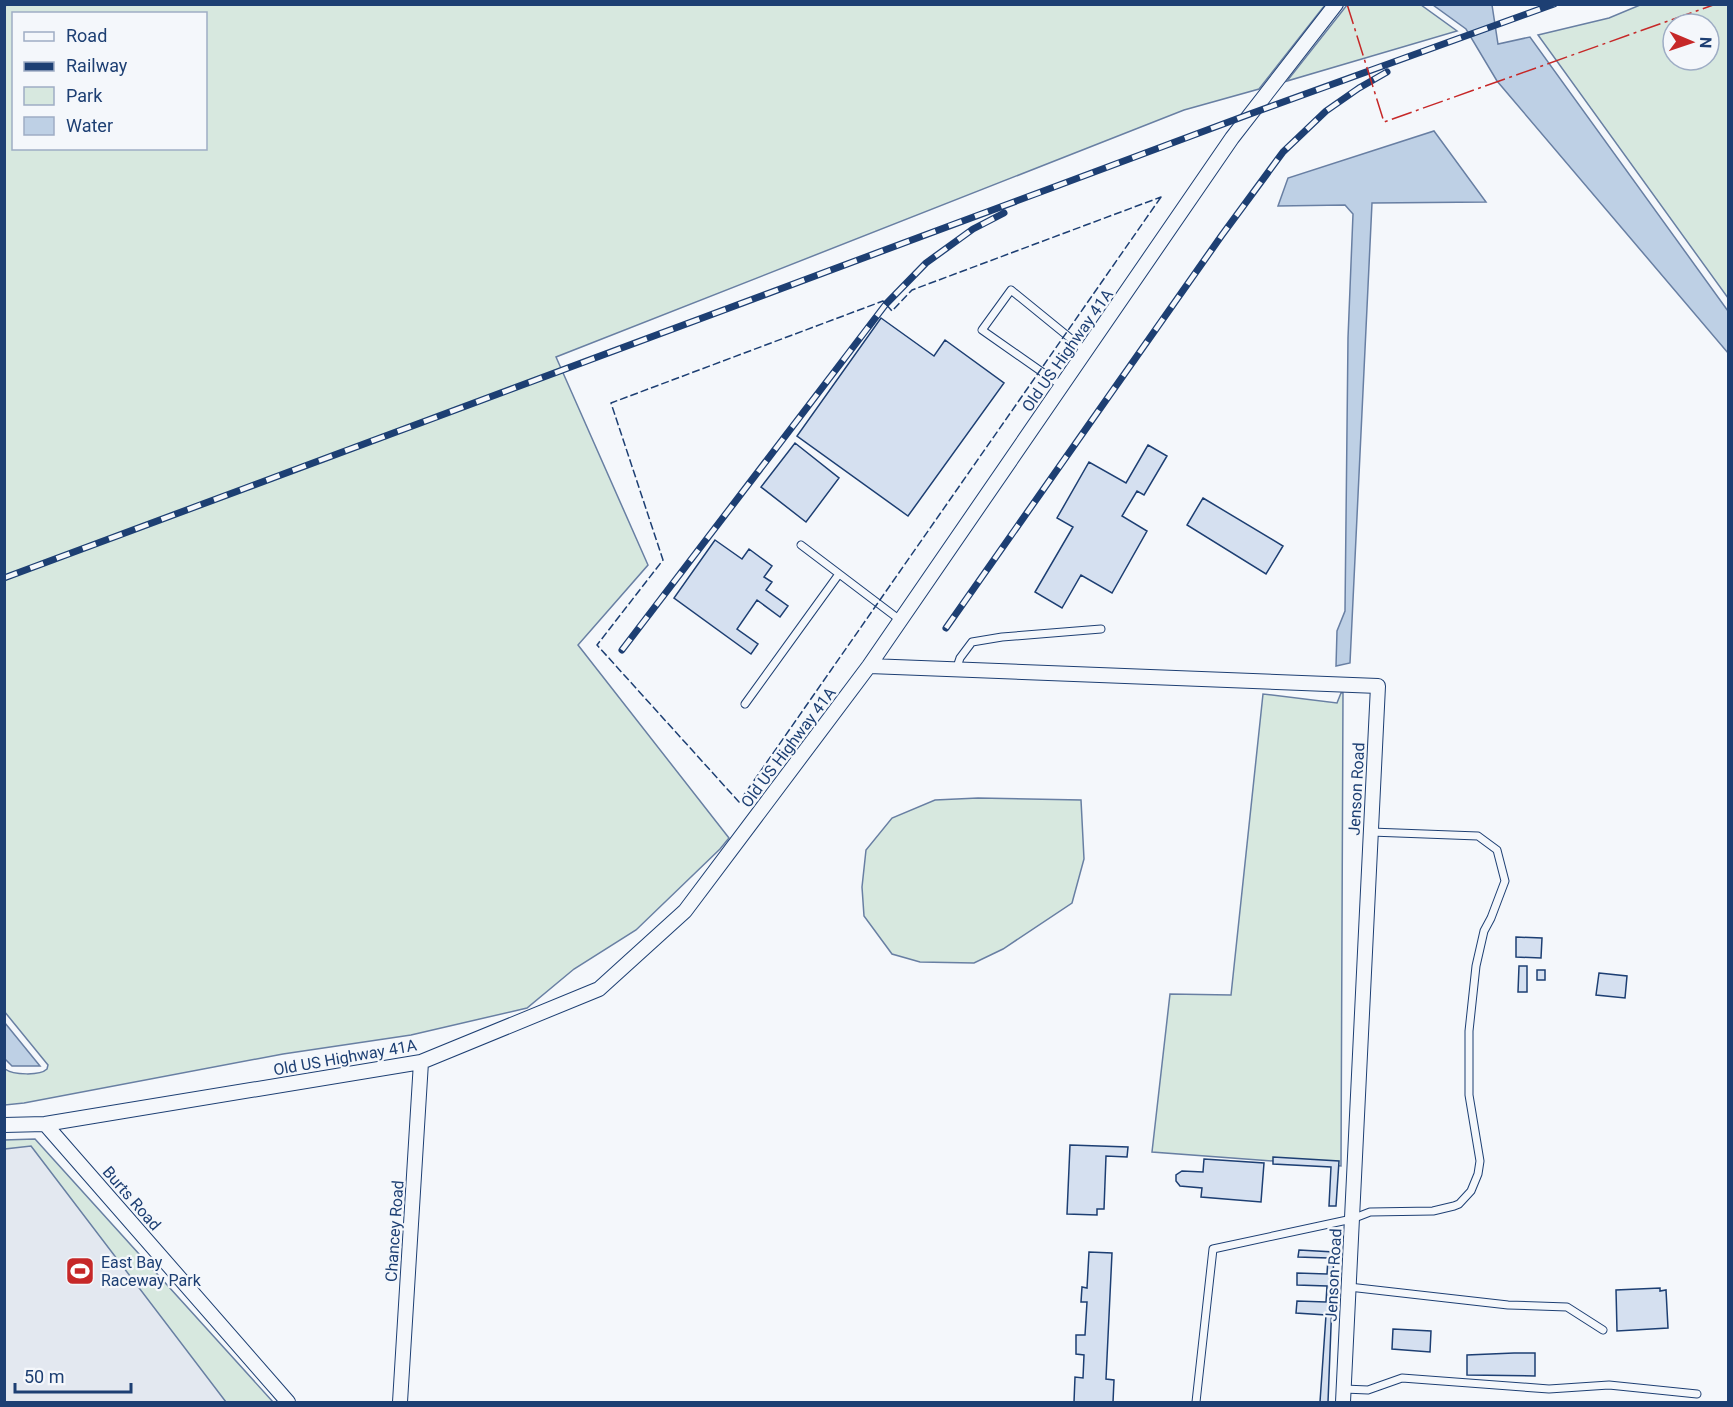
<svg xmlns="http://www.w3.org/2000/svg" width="1733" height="1407" viewBox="0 0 1733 1407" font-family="Roboto,sans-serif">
<rect width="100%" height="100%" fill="#f4f7fb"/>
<!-- green -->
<path fill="#d7e8df" stroke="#687fa3" stroke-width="1.5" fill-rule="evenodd" d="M8,5V4L1325,5L1259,89L1184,110L556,357L648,565L578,645L729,838L720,849L636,930L574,969L527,1008L411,1035L283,1054L24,1103L5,1105V1069C13,1075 40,1076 47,1069L48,1065L4,1011V6ZM14,14H206V148H14Z
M1347,5H1421L1457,31L1287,81Z
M1640,5H1728V298L1538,35L1609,18ZM1673,24H1709V60H1673Z
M1341,693H1343L1341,1166L1152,1152L1170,994L1231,995L1263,694L1337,703Z
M978,798L1081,800L1084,859L1072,903L1003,949L974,963L920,962L892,954L864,916L862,887L866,850L892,818L935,800Z
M35,1139L273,1402H5L4,1140Z"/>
<!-- parking -->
<path fill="#e3e8f0" stroke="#687fa3" stroke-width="1.5" d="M31,1146L226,1402H5V1149Z"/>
<!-- water -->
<path fill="#bed0e5" stroke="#687fa3" stroke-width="1.5" d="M1433,5H1492L1498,44L1530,37L1728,311V353L1497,81L1466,29Z
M1434,131L1486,202L1372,203L1350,663L1336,666L1337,631L1345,611L1348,338L1353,214L1345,205L1278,206L1288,178Z
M4,1023H5L40,1066H12L5,1059Z"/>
<!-- building -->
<path fill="#d5e0f0" stroke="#1d3f73" stroke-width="1.5" d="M881,318L934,356L945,340L1004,383L908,516L797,436Z
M795,443L839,478L806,522L761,487Z
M1148,445L1167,456L1144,495L1137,491L1122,516L1147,531L1112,593L1081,575L1062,608L1035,592L1073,527L1057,518L1089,462L1126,483Z
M1203,498L1283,546L1266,574L1187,525Z
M715,540L742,559L749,549L772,566L764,577L772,582L766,590L788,606L780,617L757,600L737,629L758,644L751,654L674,598Z
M1516,937L1542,938L1541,958L1516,957Z
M1519,966H1527V992H1518Z
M1537,970H1545V980H1537Z
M1599,973L1627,976L1625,998L1596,995Z
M1070,1145L1128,1147L1127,1157L1106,1156L1104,1209H1097V1215L1067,1214Z
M1273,1157L1339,1161L1336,1206H1329L1331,1167L1273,1164Z
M1204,1159L1264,1163L1261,1202L1201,1197L1202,1188L1180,1186L1176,1181V1175L1182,1171L1203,1172Z
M1299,1250L1334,1252L1328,1402H1320L1326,1315L1296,1313L1297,1301L1326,1302L1327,1286L1297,1285V1273L1327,1274L1328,1258L1298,1257Z
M1089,1252L1112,1253L1106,1379L1114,1380L1113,1402H1074L1075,1377L1083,1378L1084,1355L1076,1354V1335H1085L1087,1302H1081L1082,1287L1087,1288Z
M1660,1288V1291L1666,1290L1668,1328L1617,1331L1616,1290Z
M1393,1329L1431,1331L1430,1352L1392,1349Z
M1514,1353H1535V1376L1467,1375V1355Z"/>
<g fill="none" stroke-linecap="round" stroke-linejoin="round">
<!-- service casing -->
<g stroke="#1d3f73" stroke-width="9">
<path id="service" d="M1062,386L982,330L1011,290L1086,351
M801,545L900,620
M956,670L960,658L972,642L1002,637L1101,629
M745,704L839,574
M1349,1287L1508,1305L1567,1307L1603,1330
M1344,1389L1368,1390L1402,1378L1549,1389L1609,1385L1697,1394
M1196,1402L1213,1249L1352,1219L1370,1212L1433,1211L1454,1206L1459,1204L1471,1191L1478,1174L1480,1161L1469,1095V1031L1476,966L1484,931L1491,918L1505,881L1497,850L1478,836L1371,832"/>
</g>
<!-- minor casing -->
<g stroke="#1d3f73" stroke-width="16">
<path id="minor" d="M869,666L1378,686L1343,1402
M45,1124L288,1402
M4,1125L45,1124L421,1062L599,989L685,911L869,666L1232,138L1336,4
M400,1402L421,1062"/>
</g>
<!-- service -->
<use href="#service" stroke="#f4f7fb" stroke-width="7"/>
<!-- minor -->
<use href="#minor" stroke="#f4f7fb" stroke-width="14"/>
<!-- rail casing -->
<g stroke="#1d3f73" stroke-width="7">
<path id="rail" d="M4,578L1250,114L1554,4
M946,628L1222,235L1283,152L1326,111L1359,88L1387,72
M622,650L886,304L926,263L973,229L1004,213"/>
</g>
<!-- rail -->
<use href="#rail" stroke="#f4f7fb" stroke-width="4.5" stroke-dasharray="14" stroke-linecap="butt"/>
<!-- fence -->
<path stroke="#1d3f73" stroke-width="1.5" stroke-dasharray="8 3" stroke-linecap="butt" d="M1161,197L739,802L597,645L663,560L611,403L883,301L892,311L912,290Z"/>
<!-- power -->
<path stroke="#c62828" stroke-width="1.5" stroke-dasharray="21 4.5 3 4.5" stroke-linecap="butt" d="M1347,4L1384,122L1716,4"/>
</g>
<!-- icons -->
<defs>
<g id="stadium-square" transform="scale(1.5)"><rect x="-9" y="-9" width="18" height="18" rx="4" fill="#c62828" stroke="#f4f7fb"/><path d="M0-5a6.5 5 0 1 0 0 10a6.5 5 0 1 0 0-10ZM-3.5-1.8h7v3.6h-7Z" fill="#fff"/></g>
</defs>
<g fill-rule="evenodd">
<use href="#stadium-square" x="80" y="1271"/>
</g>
<g text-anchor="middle" stroke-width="4.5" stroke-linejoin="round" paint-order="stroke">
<!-- street labels -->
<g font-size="16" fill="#1d3f73" stroke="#f4f7fb">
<text transform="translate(1067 350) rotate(-55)" y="6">Old US Highway 41A</text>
<text transform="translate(788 747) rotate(-53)" y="6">Old US Highway 41A</text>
<text transform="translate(1356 789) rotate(-87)" y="6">Jenson Road</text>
<text transform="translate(345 1057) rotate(-10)" y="6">Old US Highway 41A</text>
<text transform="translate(132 1198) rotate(49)" y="6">Burts Road</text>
<text transform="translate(394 1231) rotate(-86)" y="6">Chancey Road</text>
<text transform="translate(1333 1275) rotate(-87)" y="6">Jenson Road</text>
</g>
<!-- poi labels -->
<g font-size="16" fill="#1d3f73" stroke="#f4f7fb" text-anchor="start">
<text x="101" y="1268">East Bay<tspan x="101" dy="18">Raceway Park</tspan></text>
</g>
</g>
<!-- border -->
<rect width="1733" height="1407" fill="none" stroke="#1d3f73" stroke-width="12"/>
<!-- legend -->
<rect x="12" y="12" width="195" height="138" fill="#f4f7fb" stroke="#9eadc5" stroke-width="1.5"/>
<rect x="24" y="32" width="30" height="9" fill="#f4f7fb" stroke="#9eadc5" stroke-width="1.5"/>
<text x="66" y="42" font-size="18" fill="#1d3f73">Road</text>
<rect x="24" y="62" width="30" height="9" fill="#1d3f73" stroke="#9eadc5" stroke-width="1.5"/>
<text x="66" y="72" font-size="18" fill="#1d3f73">Railway</text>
<rect x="24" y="87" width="30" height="18" fill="#d7e8df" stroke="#9eadc5" stroke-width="1.5"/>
<text x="66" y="102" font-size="18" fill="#1d3f73">Park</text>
<rect x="24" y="117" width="30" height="18" fill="#bed0e5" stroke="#9eadc5" stroke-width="1.5"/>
<text x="66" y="132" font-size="18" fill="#1d3f73">Water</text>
<!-- north arrow -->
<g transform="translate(1691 42) rotate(92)"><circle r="28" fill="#f4f7fb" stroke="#9eadc5" stroke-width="1.5"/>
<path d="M0-4.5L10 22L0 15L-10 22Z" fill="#c62828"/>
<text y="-9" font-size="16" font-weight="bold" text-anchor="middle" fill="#1d3f73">N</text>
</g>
<!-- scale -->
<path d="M15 1383v9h116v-9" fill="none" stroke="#1d3f73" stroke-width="3"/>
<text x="24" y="1383" font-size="18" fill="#1d3f73" stroke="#f4f7fb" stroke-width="4.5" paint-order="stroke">50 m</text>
</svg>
